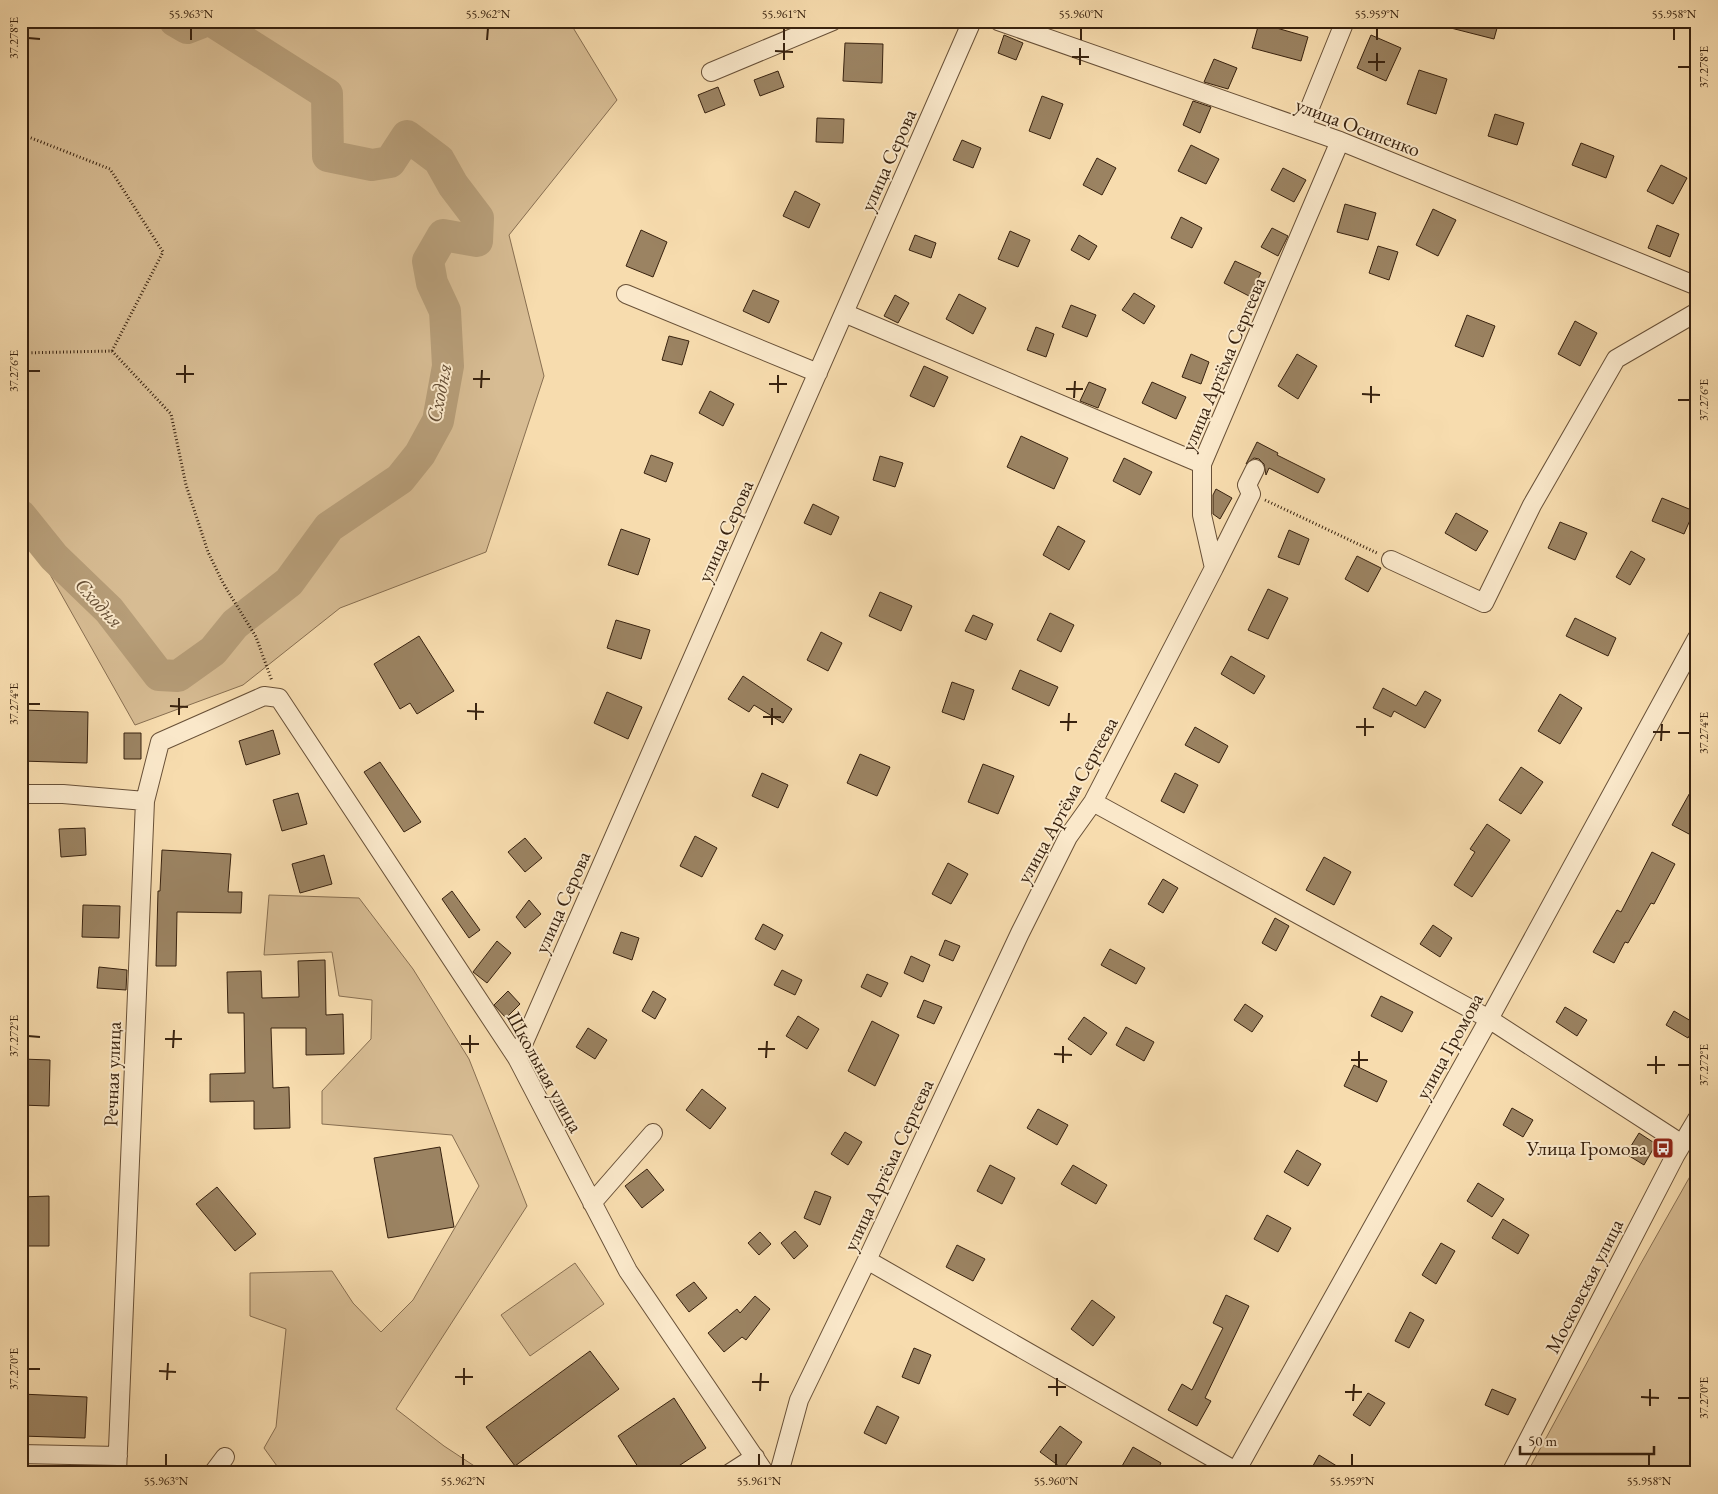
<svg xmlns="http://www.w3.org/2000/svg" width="1718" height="1494" viewBox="0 0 1718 1494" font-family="'EB Garamond',serif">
<rect width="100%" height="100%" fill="#f7dcae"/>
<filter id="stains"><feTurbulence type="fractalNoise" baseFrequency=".004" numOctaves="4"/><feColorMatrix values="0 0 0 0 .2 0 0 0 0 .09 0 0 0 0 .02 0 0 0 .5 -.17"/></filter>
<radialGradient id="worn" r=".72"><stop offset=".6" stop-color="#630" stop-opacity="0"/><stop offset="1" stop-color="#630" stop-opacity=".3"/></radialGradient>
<!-- green -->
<path fill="#d7bc93" stroke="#886f51" d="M21,21H569L617,100L509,235L544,376L486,552L340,608L243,685L135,725L21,523Z
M269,895L359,898L413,969L469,1059L527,1206L396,1409L444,1446L485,1473H282L264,1448L276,1427L286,1329L250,1316V1273L332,1271L353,1303L381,1332L413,1300L479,1186L452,1135L322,1124V1091L371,1039L372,1000L339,996L332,952L264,955Z
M1697,1164V1473H1527L1640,1265Z
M575,1263L604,1304L530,1356L501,1315Z"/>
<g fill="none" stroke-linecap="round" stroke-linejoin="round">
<!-- river -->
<path stroke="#b69d78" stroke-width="32" d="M175,21L187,28L205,21
M21,516L54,557L109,610L159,675L178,676L213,651L235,624L289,582L329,527L400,479L420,454L438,421L448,366L445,311L432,283L428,261L443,235L477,241L478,218L453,185L439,160L407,136L390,162L372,165L328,156L327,94L212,21"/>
</g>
<!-- building -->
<path fill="#9b8362" stroke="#38220f" d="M1444,21H1499L1494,39L1443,26Z
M1259,23L1308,37L1301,61L1252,48Z
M1004,35L1023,43L1016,60L998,53Z
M1371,35L1401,48L1386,81L1357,68Z
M845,43L883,44L882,83L843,81Z
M1214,59L1237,68L1228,89L1204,82Z
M1419,70L1447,79L1436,114L1407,104Z
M778,71L784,87L760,96L754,80Z
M718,87L725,105L705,113L698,95Z
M1042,96L1063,104L1050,139L1029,131Z
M1193,101L1211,107L1200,133L1183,125Z
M1495,114L1524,123L1517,145L1488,136Z
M817,118L844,119L843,143L816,142Z
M962,140L981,148L973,168L953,160Z
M1581,143L1614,156L1606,178L1572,165Z
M1191,145L1219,159L1206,184L1178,171Z
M1097,158L1116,168L1102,195L1083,185Z
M1661,165L1687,178L1673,204L1647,191Z
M1283,168L1306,180L1294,202L1271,190Z
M795,191L820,204L809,228L783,216Z
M1345,204L1376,213L1368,240L1337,232Z
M1433,209L1456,220L1438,256L1416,245Z
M1181,217L1202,228L1192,248L1171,238Z
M1657,225L1679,234L1670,257L1648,248Z
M1272,228L1288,236L1278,256L1261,247Z
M641,230L667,242L653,277L626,266Z
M1010,231L1030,240L1018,267L998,259Z
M915,235L936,243L931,258L909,250Z
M1079,235L1097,246L1089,260L1071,250Z
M1378,246L1398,252L1389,280L1369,273Z
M1235,261L1261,273L1249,296L1224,283Z
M753,290L779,301L769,323L743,311Z
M1134,293L1155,306L1144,324L1122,310Z
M959,294L986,308L973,334L946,319Z
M895,295L909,303L898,323L884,316Z
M1071,305L1096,315L1087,337L1062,327Z
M1467,315L1495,326L1483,357L1455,346Z
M1575,321L1597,333L1580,366L1558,354Z
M1036,327L1054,334L1046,357L1027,350Z
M669,336L689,341L682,365L662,360Z
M1191,354L1209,362L1201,384L1182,377Z
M1297,354L1317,366L1298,399L1278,386Z
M924,366L948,377L934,407L910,396Z
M1089,382L1106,389L1098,408L1080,401Z
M1152,382L1186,397L1176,419L1142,403Z
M710,391L734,404L723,426L699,413Z
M1021,436L1068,458L1054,489L1007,467Z
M1257,442L1278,453L1277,455L1325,479L1318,493L1269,468L1266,475L1264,464L1259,459L1254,458L1246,464Z
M651,455L673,463L666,482L644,473Z
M880,456L903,463L895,487L873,480Z
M1124,458L1152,472L1140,495L1113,481Z
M1216,489L1232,498L1220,519L1213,514V495Z
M1662,498L1694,511L1684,534L1652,521Z
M813,504L839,517L831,535L804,523Z
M1456,513L1488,531L1476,551L1445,533Z
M1560,522L1587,533L1575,560L1548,548Z
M1058,526L1085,541L1069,570L1043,555Z
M621,529L650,539L638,575L608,565Z
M1289,530L1309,539L1299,565L1278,557Z
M1631,551L1645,559L1630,585L1616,577Z
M1357,556L1381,568L1368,592L1345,579Z
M1268,589L1288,598L1268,639L1248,630Z
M880,592L912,606L901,631L869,616Z
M1050,613L1074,625L1061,652L1037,640Z
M973,615L993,624L986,640L965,631Z
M1575,618L1616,638L1608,656L1566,636Z
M616,620L650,630L641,659L607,648Z
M821,632L842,643L828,671L807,660Z
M419,636L454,691L417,714L410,703L400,709L374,664Z
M1231,656L1265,676L1254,694L1221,674Z
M1020,670L1058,687L1049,706L1012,689Z
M743,676L792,709L783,723L754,705L749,712L728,699Z
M952,682L974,690L964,720L942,712Z
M1383,688L1416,706L1425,691L1441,700L1425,728L1394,711L1391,717L1373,708Z
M607,692L642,707L628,739L594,723Z
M1560,694L1582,708L1560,744L1538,731Z
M21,710L88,712L87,763L21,761Z
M1195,727L1228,746L1219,763L1185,745Z
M273,730L280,754L246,765L239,741Z
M124,733H141V759H124Z
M860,754L890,767L877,796L847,783Z
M380,762L421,822L404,832L364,772Z
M983,764L1014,776L998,814L968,802Z
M1521,767L1543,782L1521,814L1499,800Z
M762,773L788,785L778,808L752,796Z
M1175,773L1198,785L1184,813L1161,801Z
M1697,780V821L1689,834L1672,825Z
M298,793L307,824L282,831L273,800Z
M1487,824L1510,840L1472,897L1454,885L1475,852L1470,849Z
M85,828L86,855L61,857L59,829Z
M695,836L717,848L702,877L680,866Z
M525,838L542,858L525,872L508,852Z
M162,850L231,854L228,892H242L241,913L177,912L176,966H156L158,891H160Z
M1652,852L1675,864L1654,904L1651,903L1628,943L1625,942L1614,963L1593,952L1617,910L1621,912Z
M324,855L332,884L300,893L292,864Z
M1324,857L1351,872L1334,905L1306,890Z
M948,863L968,874L951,904L932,894Z
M1163,879L1178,888L1163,913L1148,904Z
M452,891L480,930L469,938L442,899Z
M529,900L541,914L525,928L516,917Z
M83,905L120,906L119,938L82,937Z
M1275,918L1289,926L1276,951L1262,943Z
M763,924L783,935L775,950L755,939Z
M1433,925L1452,938L1440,957L1420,944Z
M621,932L639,938L632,960L613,953Z
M945,940L960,946L953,961L939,955Z
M497,941L511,953L487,983L473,972Z
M1110,949L1145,968L1136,984L1101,965Z
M911,956L930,965L923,982L904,973Z
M325,960L326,1015L343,1014L344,1054L306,1055V1028H271L273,1088L289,1087L290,1128L254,1129V1101L210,1102V1074L245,1073L244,1013H228L227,972L261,971L262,998L299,997L298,961Z
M99,967L127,970L126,990L97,988Z
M782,970L802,980L795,995L774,985Z
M867,974L888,983L881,997L861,987Z
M508,991L520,1004L506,1018L494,1005Z
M653,991L666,999L655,1019L642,1011Z
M1381,996L1413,1012L1402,1032L1371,1016Z
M924,1000L942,1007L934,1024L917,1017Z
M1245,1004L1263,1016L1252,1032L1234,1020Z
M1565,1007L1587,1020L1577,1036L1556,1022Z
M1674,1011L1696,1024L1688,1038L1666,1025Z
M798,1016L819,1029L807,1049L786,1036Z
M1084,1017L1107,1033L1091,1055L1068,1039Z
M872,1021L899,1035L875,1086L848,1071Z
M1126,1027L1154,1042L1144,1061L1116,1045Z
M588,1028L607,1040L595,1059L576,1047Z
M22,1059L50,1060L49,1106L21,1105Z
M1354,1065L1387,1081L1377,1102L1344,1086Z
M702,1089L726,1108L710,1129L686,1110Z
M1512,1108L1533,1120L1523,1137L1503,1125Z
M1038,1109L1068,1125L1057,1145L1027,1128Z
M845,1132L862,1142L848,1165L831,1154Z
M1639,1133L1656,1144L1644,1165L1626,1154Z
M440,1147L454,1227L388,1238L374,1158Z
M1297,1150L1321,1164L1308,1186L1284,1172Z
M990,1165L1015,1178L1002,1204L977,1191Z
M1073,1165L1107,1185L1096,1204L1061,1184Z
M647,1169L664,1190L642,1208L625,1186Z
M1478,1183L1504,1199L1492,1217L1467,1201Z
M217,1187L256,1234L235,1251L196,1204Z
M815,1191L831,1197L820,1225L804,1218Z
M49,1196V1246H21V1197Z
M1267,1215L1291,1228L1278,1252L1254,1239Z
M1503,1219L1529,1235L1518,1254L1492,1238Z
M795,1231L808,1246L794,1259L781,1243Z
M760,1232L771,1244L759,1255L748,1243Z
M1441,1243L1455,1251L1436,1284L1422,1275Z
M957,1245L985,1259L973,1281L946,1267Z
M694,1282L707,1298L689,1312L676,1295Z
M1226,1295L1249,1306L1205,1398L1211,1401L1197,1426L1168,1410L1182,1384L1192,1390L1223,1328L1213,1323Z
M755,1296L770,1309L746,1340L742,1337L724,1352L708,1333L737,1309L740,1313Z
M1092,1300L1115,1317L1093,1346L1071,1329Z
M1410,1312L1424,1320L1409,1348L1395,1341Z
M914,1348L931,1355L919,1384L902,1377Z
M590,1351L619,1389L515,1466L486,1427Z
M1492,1389L1516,1399L1508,1415L1485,1405Z
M1368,1393L1385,1403L1370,1426L1353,1415Z
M21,1394L87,1397L85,1438L21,1436Z
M674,1398L706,1448L668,1473H642L618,1436Z
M877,1406L899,1417L886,1444L864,1433Z
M1060,1426L1082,1442L1063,1469L1040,1452Z
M1133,1447L1161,1463L1156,1473H1118Z
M1319,1455L1348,1473H1309Z"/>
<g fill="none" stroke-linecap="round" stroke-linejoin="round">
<!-- minor casing -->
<g stroke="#685037" stroke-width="20">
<path id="minor" d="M998,21L1340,141L1697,286
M711,72L833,21
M1302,127L1345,21
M626,294L818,373
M844,313L1202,464
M1391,560L1484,603L1532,505L1616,359L1697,312
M1214,568L1251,494L1247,485L1255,469
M21,794H63L145,801L117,1473
M145,801L160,742L264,696L279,698L517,1058L628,1271L765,1473
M1093,802L1489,1019L1682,1144
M517,1058L972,21
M592,1203L653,1133
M867,1260L1239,1473
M21,1454L118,1456
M213,1473L225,1457
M730,1473L755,1457
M779,1473L799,1400L867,1260L1020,933L1068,837L1093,802L1214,568L1202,515V464L1340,141
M1235,1473L1489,1019L1697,638
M1511,1473L1675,1156L1697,1119"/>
</g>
<!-- path -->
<path stroke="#38220f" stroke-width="3" stroke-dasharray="1 2.5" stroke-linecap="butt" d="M21,134L110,169L163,252L112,351
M21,353L112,351L171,414L186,485L208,552L223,583L256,637L272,681
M1265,500L1377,553"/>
<!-- minor -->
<use href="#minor" stroke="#fae8ca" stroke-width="18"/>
</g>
<!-- ticks -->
<path fill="none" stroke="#38220f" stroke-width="2" d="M28,38L40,39M191,40V28M487,40L488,28M784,40V28M1081,40V28M1377,40V28M1674,40V28M775,51L793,52M1072,57H1089M784,60V43M1368,62H1385M1080,65V48M1678,67H1690M1377,71V53M28,371H40M176,374H194M473,379H490M185,383V365M769,384H787M481,388L482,370M1066,389H1083M778,393V375M1362,394L1380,395M1074,398L1075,381M1678,400H1690M1371,403V386M28,704H40M170,706L188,707M467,711L484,712M179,715V698M763,717H781M476,720V703M1060,722H1077M772,725V708M1356,727H1374M1068,731L1069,713M1653,732H1670M1678,733H1690M1365,736V718M1661,741L1662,724M28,1036L40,1037M165,1039H182M461,1044H479M173,1048L174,1030M758,1049H775M470,1053V1035M1054,1054L1072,1055M766,1058L767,1041M1351,1060H1368M1063,1063V1046M1647,1065H1665M1678,1065H1690M1359,1068V1051M1656,1074V1056M28,1369H40M159,1371L176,1372M455,1377H473M167,1380L168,1363M752,1382H769M464,1385V1368M1048,1387H1066M760,1391L761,1373M1345,1392H1362M1057,1396V1378M1641,1397L1659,1398M1678,1398H1690M1353,1401L1354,1384M1650,1406V1389M166,1466V1454M463,1466V1454M759,1466V1454M1056,1466V1454M1352,1466V1454M1649,1466V1454"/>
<!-- icons -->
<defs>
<g id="bus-square" transform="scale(1.125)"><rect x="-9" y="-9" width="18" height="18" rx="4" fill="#8f2418" stroke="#fae8ca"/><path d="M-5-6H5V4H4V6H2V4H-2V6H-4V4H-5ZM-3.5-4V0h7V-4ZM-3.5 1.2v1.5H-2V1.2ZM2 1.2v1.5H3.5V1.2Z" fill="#fff"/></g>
</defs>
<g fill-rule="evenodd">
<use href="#bus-square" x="1663" y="1148"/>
</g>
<g text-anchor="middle" stroke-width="4" stroke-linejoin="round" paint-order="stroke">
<!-- street labels -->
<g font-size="20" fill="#38220f" stroke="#fae8ca">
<text transform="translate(1358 127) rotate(21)" y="7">улица Осипенко</text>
<text transform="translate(888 160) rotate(-66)" y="7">улица Серова</text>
<text transform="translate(1223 364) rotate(-67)" y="7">улица Артёма Сергеева</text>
<text transform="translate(725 531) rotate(-66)" y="7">улица Серова</text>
<text transform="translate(1067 800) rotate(-61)" y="7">улица Артёма Сергеева</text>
<text transform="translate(562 902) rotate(-66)" y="7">улица Серова</text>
<text transform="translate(1449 1046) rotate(-61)" y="7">улица Громова</text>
<text transform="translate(545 1072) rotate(61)" y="7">Школьная улица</text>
<text transform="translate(112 1074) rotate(-88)" y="7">Речная улица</text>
<text transform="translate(888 1165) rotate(-65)" y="7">улица Артёма Сергеева</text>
<text transform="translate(1584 1286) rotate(-63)" y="7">Московская улица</text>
</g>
<!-- poi labels -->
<g font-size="20" fill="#38220f" stroke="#fae8ca" text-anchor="end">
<text x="1647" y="1155">Улица Громова</text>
</g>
<!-- water labels -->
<g font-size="21" font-style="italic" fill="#644d34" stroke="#fae8ca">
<text transform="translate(439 393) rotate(-79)" y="7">Сходня</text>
<text transform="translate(99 603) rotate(47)" y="7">Сходня</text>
</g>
</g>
<!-- margin -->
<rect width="1718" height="1494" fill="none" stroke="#f7dcae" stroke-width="55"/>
<!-- scale -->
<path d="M1520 1446v8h134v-8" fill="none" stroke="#38220f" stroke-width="2.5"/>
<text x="1528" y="1446" font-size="15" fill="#38220f" stroke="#fae8ca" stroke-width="4" paint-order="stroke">50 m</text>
<rect x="28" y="28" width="1662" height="1438" fill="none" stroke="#38220f" stroke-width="2"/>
<g font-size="12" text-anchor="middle" fill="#38220f">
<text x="191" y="18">55.963°N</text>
<text x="488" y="18">55.962°N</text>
<text x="784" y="18">55.961°N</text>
<text x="1081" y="18">55.960°N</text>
<text x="1377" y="18">55.959°N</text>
<text x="1674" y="18">55.958°N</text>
<text transform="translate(14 38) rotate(-90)" y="4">37.278°E</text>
<text transform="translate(1704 67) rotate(-90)" y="4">37.278°E</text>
<text transform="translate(14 371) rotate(-90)" y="4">37.276°E</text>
<text transform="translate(1704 400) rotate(-90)" y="4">37.276°E</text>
<text transform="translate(14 704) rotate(-90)" y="4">37.274°E</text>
<text transform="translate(1704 733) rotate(-90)" y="4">37.274°E</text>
<text transform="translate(14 1036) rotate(-90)" y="4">37.272°E</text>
<text transform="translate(1704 1065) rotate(-90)" y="4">37.272°E</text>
<text transform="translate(14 1369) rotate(-90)" y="4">37.270°E</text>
<text transform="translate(1704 1398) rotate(-90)" y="4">37.270°E</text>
<text x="166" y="1485">55.963°N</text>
<text x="463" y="1485">55.962°N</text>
<text x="759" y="1485">55.961°N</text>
<text x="1056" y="1485">55.960°N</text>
<text x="1352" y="1485">55.959°N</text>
<text x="1649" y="1485">55.958°N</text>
</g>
<rect width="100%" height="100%" filter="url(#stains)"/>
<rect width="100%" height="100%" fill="url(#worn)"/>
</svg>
